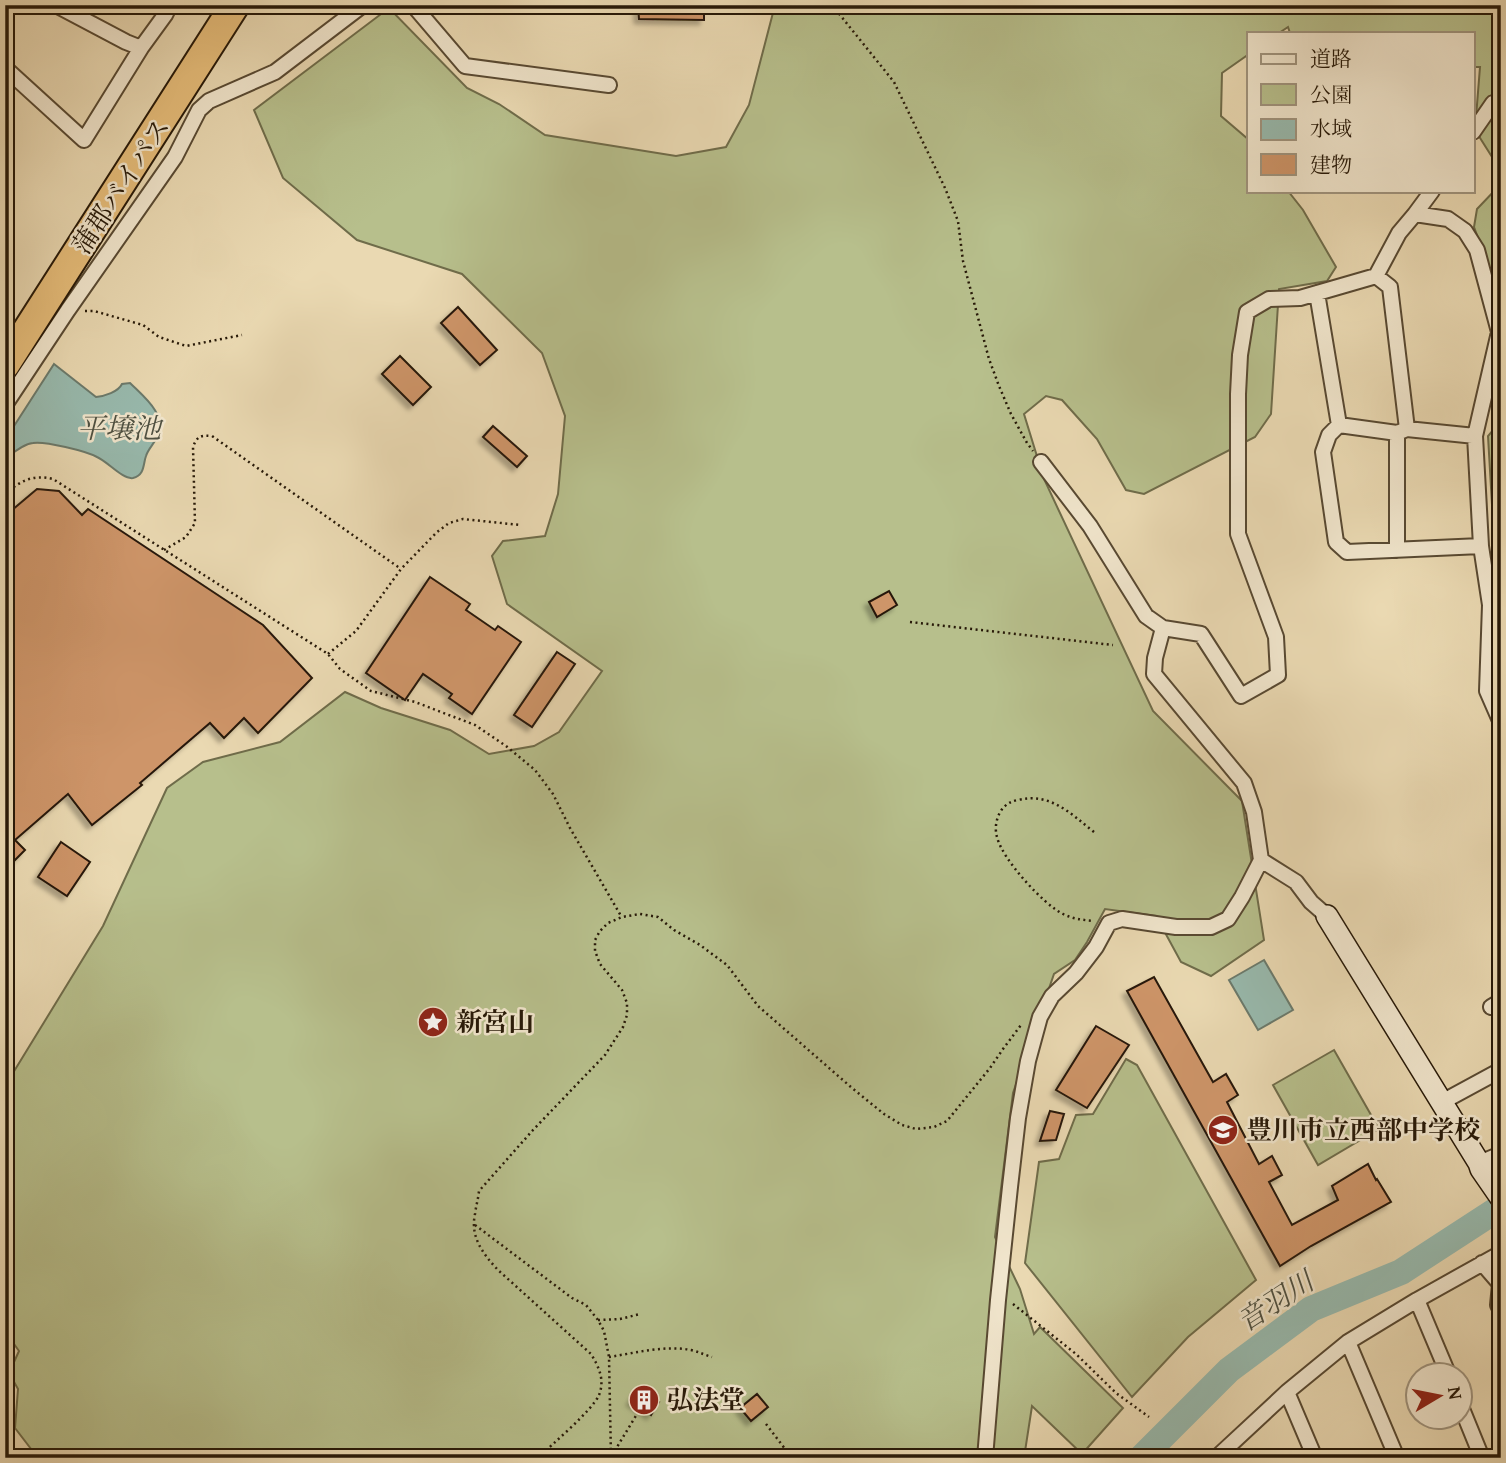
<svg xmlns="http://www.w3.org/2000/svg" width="1506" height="1463" viewBox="0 0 1506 1463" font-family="'Gentium Book Plus','Noto Serif JP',serif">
<defs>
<filter id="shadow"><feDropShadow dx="-4.5" dy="4.5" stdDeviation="2" flood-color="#0004"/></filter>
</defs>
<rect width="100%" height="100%" fill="#ead9b2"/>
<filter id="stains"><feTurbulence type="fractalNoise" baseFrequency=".00286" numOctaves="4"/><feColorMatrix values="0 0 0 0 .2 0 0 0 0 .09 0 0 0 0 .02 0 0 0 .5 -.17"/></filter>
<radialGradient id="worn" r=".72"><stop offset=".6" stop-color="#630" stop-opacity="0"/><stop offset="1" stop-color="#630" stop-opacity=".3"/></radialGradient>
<!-- green -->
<path fill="#b7bf8c" stroke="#6f6c4a" stroke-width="2" d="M775,5H1501V300L1474,227L1477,209L1498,187L1499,168L1475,130L1480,67H1473V33H1290L1288,27L1279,33H1249V54L1222,73L1221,116L1249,140V191H1288L1303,210L1336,267L1327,281L1279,289L1271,414L1255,437L1144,494L1126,490L1097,439L1062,400L1046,396L1024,414L1044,479L1153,711L1242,801L1264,940L1211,976L1181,962L1156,916L1105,909L1087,942L1075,960L1054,974L1013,1093L995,1237L1020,1289L1034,1334L1040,1327L1123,1408L1082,1454L1032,1406L1024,1458H38L15,1428L18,1389L9,1373L19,1351L9,1337L5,1338V1086L103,926L167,788L203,762L280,742L345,692L381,708L450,730L489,754L534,746L559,732L602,671L507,604L492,556L503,541L545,536L558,494L565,416L542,353L462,274L357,240L283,178L254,110L389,8L467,88L499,104L545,135L676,156L726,147L749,105Z
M1499,423H1501V577L1496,573L1488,436Z
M1334,1050L1379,1129L1318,1165L1273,1085Z
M1126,1059L1137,1065L1256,1280L1188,1337L1132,1397L1025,1263L1039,1162L1059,1159L1076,1115L1093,1114Z"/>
<!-- water -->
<path fill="#98baae" stroke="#6b7a6c" stroke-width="2" d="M54,364L96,397C105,396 118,392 122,384L130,383C144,397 168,415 157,437C154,444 148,449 146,456C143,464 145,475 133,478C123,480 107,461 97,457C86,451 45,441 33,443C23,444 13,453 5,459V440Z
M1264,960L1293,1010L1258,1030L1229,980Z"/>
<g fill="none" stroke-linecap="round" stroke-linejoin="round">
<!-- river -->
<path stroke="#98baae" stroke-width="26" d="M1141,1458L1229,1370L1311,1309L1401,1272L1501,1207"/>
</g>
<!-- building -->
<path fill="#ce9569" stroke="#271908" stroke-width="2" filter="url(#shadow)" d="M638,5H704V20L639,19Z
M458,307L497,350L480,365L441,323Z
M400,356L431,387L413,405L382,374Z
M493,426L527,456L517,467L483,437Z
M37,489L59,491L82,515L88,509L263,625L312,678L258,733L244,718L224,738L210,723L140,783L142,785L92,825L68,794L15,840L25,850L5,870V516Z
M430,577L470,604L466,610L495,630L498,626L521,642L472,714L449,698L452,694L423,674L405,700L366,673Z
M889,591L897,605L877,617L869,602Z
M557,652L575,664L532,727L514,715Z
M61,842L90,862L67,896L38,877Z
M1154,977L1213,1082L1226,1074L1238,1095L1227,1102L1259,1164L1272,1156L1282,1175L1269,1182L1292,1225L1338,1200L1332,1186L1368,1164L1376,1180L1377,1179L1391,1202L1311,1246L1280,1266L1127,991Z
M1096,1026L1129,1045L1087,1108L1056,1090Z
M1050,1111L1064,1114L1056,1140L1040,1141Z
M647,1387L657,1394L654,1399L659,1402L651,1415L631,1401L639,1389L644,1392Z
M757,1394L768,1407L751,1421L740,1408Z"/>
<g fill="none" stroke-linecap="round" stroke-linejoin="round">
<!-- street casing -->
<g stroke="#584932" stroke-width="18">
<path id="street" d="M56,5L126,42L141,48
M413,5L465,66L609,85
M5,68L84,140L141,48L165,15L170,5
M1473,132L1493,103
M1415,214L1432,191
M1376,276L1390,287L1407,429
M1317,293L1339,425L1329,435L1323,452L1336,542L1347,552L1481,546
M5,405L68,310L175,157L199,110L209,101L275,72L363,5
M1339,425L1397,433L1407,429L1475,436
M1041,462L1090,526L1146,616L1163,628L1201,634L1241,696L1278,675L1276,637L1238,534V394L1240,355L1247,312L1269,299L1300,298L1376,276L1399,233L1415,214L1448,219L1465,231L1477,250L1499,332L1475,436L1481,546L1490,605L1487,691L1501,723
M1397,550V433
M1261,860L1296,882L1311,902L1327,916
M1491,1007L1501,1001
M1442,1102L1501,1070
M1479,1163L1501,1154
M1482,1263L1501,1285
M1500,1284L1498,1305L1501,1311
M1417,1300L1449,1376
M1348,1342L1397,1458
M1287,1392L1315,1458
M1460,1404L1482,1458
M985,1458L998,1300L1010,1187L1018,1118L1028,1061L1040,1017L1052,996L1076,973L1096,947L1109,923L1122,919L1176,927H1211L1228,919L1242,897L1261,860L1254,812L1244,783L1154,674L1155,658L1163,628
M1216,1458L1287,1392L1348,1342L1417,1300L1501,1253"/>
</g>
<!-- secondary casing -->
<g stroke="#271908" stroke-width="24">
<path id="secondary" d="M1327,916L1479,1163L1481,1169L1501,1198"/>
</g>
<!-- highway casing -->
<g stroke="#271908" stroke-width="32">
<path id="highway" d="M5,365L235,5"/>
</g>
<!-- path -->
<path stroke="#271908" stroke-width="2.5" stroke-dasharray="2 3.5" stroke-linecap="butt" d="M832,5L894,82L945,188L958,221L963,261L989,359L999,386L1011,414L1027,443L1033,451
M85,311H94L143,325L159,337L186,346L242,335
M5,494C20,481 33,474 53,479L328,654L340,669L371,691L415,702L475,725L506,746L535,770L553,794L570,828L621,916
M164,550L186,537L195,523L193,447C197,436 201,435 212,436L401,569
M910,622L1113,645
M328,654L356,631L401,569L437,532L449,523L463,519L520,525
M1094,832C1070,813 1050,792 1018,800C1012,801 1008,803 1004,807C997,814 994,827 997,837C1002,859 1043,904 1063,914C1073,919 1083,920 1094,921
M475,1225L572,1298L586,1305L598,1320L604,1331L609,1357L611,1457L637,1414
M1013,1304L1076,1354L1116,1393L1149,1417
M598,1320L620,1319L640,1314
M609,1357C635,1353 665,1345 691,1350C699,1352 705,1355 712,1357
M766,1424L792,1458
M538,1458C552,1444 592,1411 599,1395C605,1380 599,1367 591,1354L498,1270C483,1254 470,1237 475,1214C476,1206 478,1200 479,1191L533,1130L605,1055L623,1027L627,1015V1003L622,990L600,964L595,951V940L600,931L608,923L622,917L640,914L658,917L674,930L700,945L727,965L758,1006L852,1088L884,1114L902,1125L916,1129L934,1127L947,1121L990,1068L1003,1049L1021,1025"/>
<!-- street -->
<use href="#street" stroke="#f1e6cd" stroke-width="14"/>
<!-- secondary -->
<use href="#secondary" stroke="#f1e6cd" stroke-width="21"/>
<!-- highway -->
<use href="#highway" stroke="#e5bc79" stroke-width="28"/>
</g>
<!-- icons -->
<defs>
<g id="sight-disc" transform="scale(1.575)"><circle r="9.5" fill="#8f2418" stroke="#f1e6cd"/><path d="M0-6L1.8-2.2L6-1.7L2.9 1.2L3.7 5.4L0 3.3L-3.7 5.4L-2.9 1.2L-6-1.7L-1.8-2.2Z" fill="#fff"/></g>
<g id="school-disc" transform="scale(1.575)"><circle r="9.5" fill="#8f2418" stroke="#f1e6cd"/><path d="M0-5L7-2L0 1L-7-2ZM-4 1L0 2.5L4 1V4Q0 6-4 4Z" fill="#fff"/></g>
<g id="building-disc" transform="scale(1.575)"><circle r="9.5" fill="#8f2418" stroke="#f1e6cd"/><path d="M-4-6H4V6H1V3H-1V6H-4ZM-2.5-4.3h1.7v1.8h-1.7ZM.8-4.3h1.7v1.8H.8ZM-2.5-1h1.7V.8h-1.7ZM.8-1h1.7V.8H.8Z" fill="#fff"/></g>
</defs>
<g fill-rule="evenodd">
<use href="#sight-disc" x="433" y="1022"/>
<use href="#school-disc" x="1223" y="1130"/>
<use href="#building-disc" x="644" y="1400"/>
</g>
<g text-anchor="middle" stroke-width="5" stroke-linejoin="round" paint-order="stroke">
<!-- street labels -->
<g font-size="26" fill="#271908" stroke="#f1e6cd">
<text transform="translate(121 186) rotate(-57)" y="9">蒲郡バイパス</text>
</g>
<!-- poi labels -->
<g font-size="26" font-weight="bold" fill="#271908" stroke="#f1e6cd" text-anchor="start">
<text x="456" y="1031">新宮山</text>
<text x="1246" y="1139">豊川市立西部中学校</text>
<text x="667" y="1409">弘法堂</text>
</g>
<!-- water labels -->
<g font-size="28" font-style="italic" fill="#4f5142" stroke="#f1e6cd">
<text x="119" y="438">平壌池</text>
<text transform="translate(1275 1301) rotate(-33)" y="10">音羽川</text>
</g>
</g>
<!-- margin -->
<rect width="1506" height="1463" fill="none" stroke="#ead9b2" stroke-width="28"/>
<rect x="7" y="7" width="1492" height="1449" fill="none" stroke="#271908" stroke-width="3.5"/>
<rect x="14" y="14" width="1478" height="1435" fill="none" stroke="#271908" stroke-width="2"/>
<!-- legend -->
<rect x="1247" y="32" width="228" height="161" fill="#f1e6cd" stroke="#a0947e" stroke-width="2"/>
<rect x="1261" y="54" width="35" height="10" fill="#f1e6cd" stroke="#a0947e" stroke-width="2"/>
<text x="1310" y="66" font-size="21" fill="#271908">道路</text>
<rect x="1261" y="84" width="35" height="21" fill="#b7bf8c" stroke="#a0947e" stroke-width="2"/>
<text x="1310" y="102" font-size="21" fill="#271908">公園</text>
<rect x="1261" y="119" width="35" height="21" fill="#98baae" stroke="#a0947e" stroke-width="2"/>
<text x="1310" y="136" font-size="21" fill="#271908">水域</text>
<rect x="1261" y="154" width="35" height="21" fill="#ce9569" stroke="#a0947e" stroke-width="2"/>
<text x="1310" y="172" font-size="21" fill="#271908">建物</text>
<!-- north arrow -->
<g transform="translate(1439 1396) rotate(80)"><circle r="33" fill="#f1e6cd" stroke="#a0947e" stroke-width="2"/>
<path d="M0-5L12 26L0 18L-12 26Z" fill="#8f2418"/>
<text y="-10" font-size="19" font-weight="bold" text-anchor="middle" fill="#271908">N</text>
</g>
<rect width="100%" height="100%" filter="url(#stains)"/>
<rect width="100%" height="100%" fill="url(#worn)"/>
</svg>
